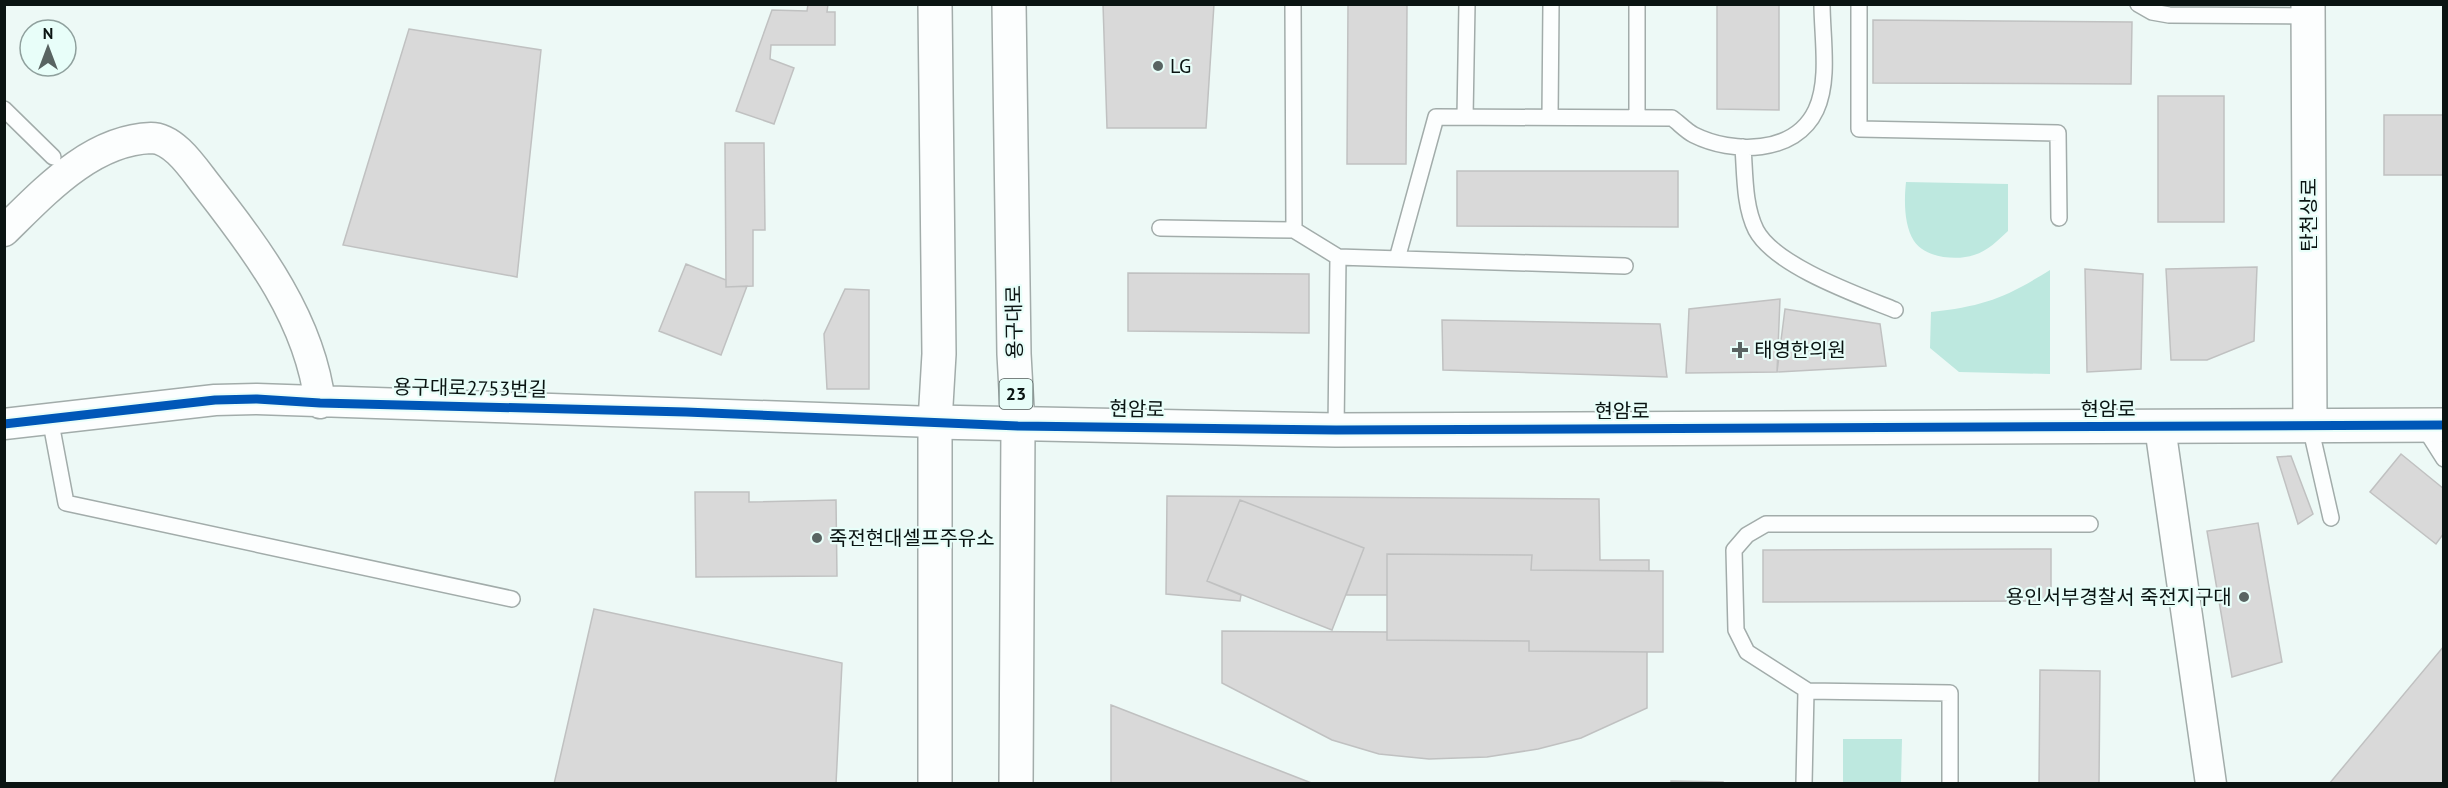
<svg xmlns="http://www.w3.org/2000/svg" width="2448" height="788" viewBox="0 0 2448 788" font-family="'PT Sans','Noto Sans KR',sans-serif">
<rect width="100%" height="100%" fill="#edf9f6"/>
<!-- green -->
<path fill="#bde8df" d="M1906,182L2008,184V231C1998,240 1988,251 1974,255C1957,261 1925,258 1914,241C1904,225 1904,201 1906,182Z
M2050,270V374L1959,372L1930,348L1931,312C1984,306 2005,298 2050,270Z
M1843,739H1902L1901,783H1843Z"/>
<!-- building -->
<path fill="#d9d9d9" stroke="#c0c1c1" stroke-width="1.5" d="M808,4H828L827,12H835V45H771L770,59L794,68L774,124L736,111L772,10L807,11Z
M1103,4H1214L1206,128H1107Z
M1348,4H1407L1406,164H1347Z
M1717,4H1779V110L1717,109Z
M1873,20L2132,22L2131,84L1873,83Z
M409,29L541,50L517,277L343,245Z
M2158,96H2224V222H2158Z
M2384,115H2444V175H2384Z
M725,143H764L765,230H753V286L726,287Z
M1457,171H1678V227L1457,226Z
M686,264L726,280V287L747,286L721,355L659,331Z
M2257,267L2254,341L2207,360H2171L2166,269Z
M2085,269L2143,274L2141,369L2087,372Z
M1128,273L1309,274V333L1128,331Z
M845,289L869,290V389H827L824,334Z
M1780,299L1777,372L1686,373L1689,309Z
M1785,309L1880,324L1886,366L1777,372Z
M1442,320L1660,324L1667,377L1443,370Z
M2401,454L2444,489V533L2436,544L2370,492Z
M2291,456L2313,514L2298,524L2277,457Z
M695,492H749V502L836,500L837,576L696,577Z
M1167,496L1599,499L1600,560H1649V571L1531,570L1532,555L1387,554V595H1346L1364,548L1240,500L1207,581L1241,595L1240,601L1166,594Z
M1240,500L1364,548L1332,630L1207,581Z
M2258,523L2282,662L2232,677L2207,531Z
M2051,549V601L1763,602V550Z
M1387,554L1532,555L1531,570L1663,571V652L1529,651V641L1387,640Z
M594,609L842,663L836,784H554Z
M1222,631L1387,632V640L1529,641V651L1647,652V708L1581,738L1538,749L1487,757L1429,759L1379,754L1332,740L1222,683Z
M2444,646V784H2329Z
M2040,670L2100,671L2099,784H2039Z
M1111,705L1314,784H1111Z
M1671,781L1723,782V784H1671Z"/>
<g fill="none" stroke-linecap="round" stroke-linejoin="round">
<!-- service casing -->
<g stroke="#a2acaa" stroke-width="18">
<path id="service" d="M1293,4L1294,230
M1859,4V129L2058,133L2059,218
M2138,4L2152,12L2169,15L2308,16
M4,109L53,157
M1465,117L1467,4
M1550,117L1551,4
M1637,117V4
M1743,147C1745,174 1744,206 1756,230C1775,266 1858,295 1895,310
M1160,228L1294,230L1338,257L1625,266
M1397,259L1436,117L1672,118C1679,123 1686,131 1694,135C1732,154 1795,155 1816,110C1830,80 1822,37 1822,4
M50,418L66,503L512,599
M2310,426L2331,518
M2423,426L2444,459
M1336,430L1338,257
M1808,691L1747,652L1736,630L1734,550L1747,535L1766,524H2090
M1804,784L1806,691L1950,693V784"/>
</g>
<!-- minor casing -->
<g stroke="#a2acaa" stroke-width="33">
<path id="minor" d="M4,231C44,192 91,140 151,138C175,138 195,171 208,187C258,251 310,320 320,403
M4,424L215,400L257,399L935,422
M2160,427L2211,784"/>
</g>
<!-- tertiary casing -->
<g stroke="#a2acaa" stroke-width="36">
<path id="tertiary" d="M2308,4L2310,426
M935,422L1336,430L2444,425"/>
</g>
<!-- primary casing -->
<g stroke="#a2acaa" stroke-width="36">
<path id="primary" d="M935,4L939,354L935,422V784
M1009,4L1014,354L1018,426L1016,784"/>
</g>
<!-- service -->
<use href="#service" stroke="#fcfefe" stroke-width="15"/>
<!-- minor -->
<use href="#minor" stroke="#fcfefe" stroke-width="30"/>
<!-- tertiary -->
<use href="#tertiary" stroke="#fcfefe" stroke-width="33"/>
<!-- primary -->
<use href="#primary" stroke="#fcfefe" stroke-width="33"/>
<!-- cycleway casing -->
<g stroke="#e8fef9" stroke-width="13">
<path id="cycleway" d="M4,424L215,400L257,399L320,403L686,412L1018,426L1336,430L2444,425"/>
</g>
<!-- cycleway -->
<use href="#cycleway" stroke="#0057b8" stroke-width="9"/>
</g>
<!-- markers -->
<g fill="#596462" stroke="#e8fef9" stroke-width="2">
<circle cx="1158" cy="66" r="6"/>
<path d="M1737 341h6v6h6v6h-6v6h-6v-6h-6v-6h6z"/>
<circle cx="817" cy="538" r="6"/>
<circle cx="2244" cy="597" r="6"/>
</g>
<g text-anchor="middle" stroke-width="4.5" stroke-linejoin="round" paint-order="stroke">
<!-- shield labels -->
<rect fill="#e8fef9" stroke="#4d5a57" stroke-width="1.5" x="999.5" y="379" width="33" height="30" rx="4.5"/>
<g font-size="18" font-weight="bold" fill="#0a1412">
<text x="1016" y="400">23</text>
</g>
<!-- poi labels -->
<g font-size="20" fill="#0a1412" stroke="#e8fef9" text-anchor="start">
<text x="1170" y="73">LG</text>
<text x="1754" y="357">태영한의원</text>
<text x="829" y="545">죽전현대셀프주유소</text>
<text x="2232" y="604" text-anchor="end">용인서부경찰서 죽전지구대</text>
</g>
<!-- street labels -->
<g font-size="20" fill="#0a1412" stroke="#e8fef9">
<text transform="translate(2309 215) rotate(-90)" y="7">탄천상로</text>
<text transform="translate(1014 322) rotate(-91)" y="7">용구대로</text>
<text transform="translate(470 388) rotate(1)" y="7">용구대로2753번길</text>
<text transform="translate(1137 409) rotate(1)" y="7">현암로</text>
<text x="2108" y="416">현암로</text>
<text x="1622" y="418">현암로</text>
</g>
</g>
<!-- border -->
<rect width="2448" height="788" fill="none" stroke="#0a1412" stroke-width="12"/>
<!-- north arrow -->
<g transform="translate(48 48)"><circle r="28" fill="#e8fef9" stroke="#8fa09d" stroke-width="1.5"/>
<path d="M0-4.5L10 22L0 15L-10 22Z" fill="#596462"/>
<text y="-9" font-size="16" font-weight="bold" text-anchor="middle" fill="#0a1412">N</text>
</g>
</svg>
